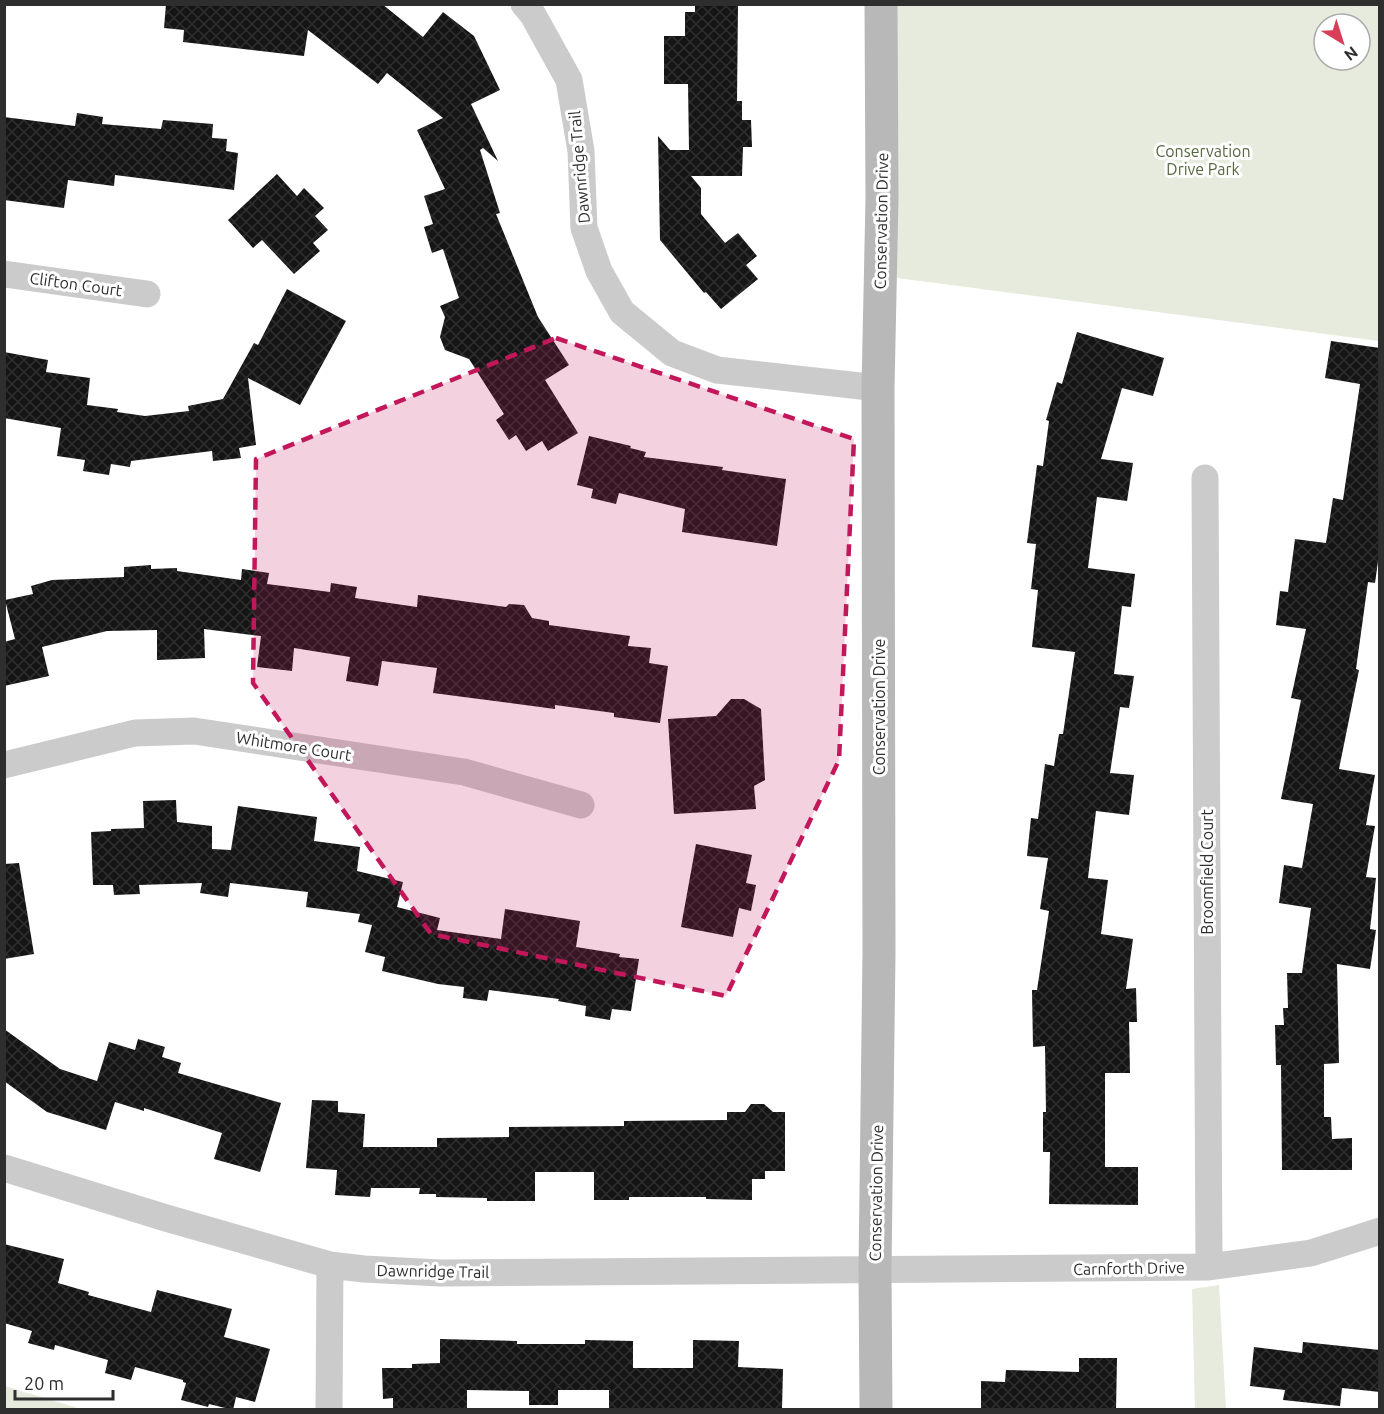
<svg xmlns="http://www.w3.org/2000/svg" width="1384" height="1414" viewBox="0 0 1384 1414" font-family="Ubuntu,sans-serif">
<defs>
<pattern id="building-cross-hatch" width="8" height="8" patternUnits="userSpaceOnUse" patternTransform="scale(1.5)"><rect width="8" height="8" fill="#151515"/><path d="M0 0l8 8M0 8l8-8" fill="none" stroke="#2f2f2f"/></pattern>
</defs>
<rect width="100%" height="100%" fill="#fff"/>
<!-- park -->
<path fill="#e6ebdd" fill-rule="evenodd" d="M895,5H1379V341L897,278ZM1324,24H1360V60H1324Z
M1219,1285L1226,1409H1195L1192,1289Z
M5,1386L81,1409H5Z"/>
<!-- building -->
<path fill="url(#building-cross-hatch)" d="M166,4H382L423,37L443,12L474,36L500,90L471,104L498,161L483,148L480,150L500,213L496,214L538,317L569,365L545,380L578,433L548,451L542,441L526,451L516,435L509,440L496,420L504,414L469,359L445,350L440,337L445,317L440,306L459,298L443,249L432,253L424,227L433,224L424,196L445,189L417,130L443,118L387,73L378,84L308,30L304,56L183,42L184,30L164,28Z
M695,4H738L737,101H742V120H751L752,147H743L742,176H691L701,188V214L725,243L738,233L757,256L746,265L758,279L721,309L706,292L704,293L660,240L658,136L670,150H689L688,84H664V36H685V12H695Z
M77,113L103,117L102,124L161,129L163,120L213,124L212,138L227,139L226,151L238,153L234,190L115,175L114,186L68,180L64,208L4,200V117L75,126Z
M277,174L297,196L304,188L324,208L315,216L328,230L313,243L320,251L294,274L262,240L253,248L228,220Z
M287,289L346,321L300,405L248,378L256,445L239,448L241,458L213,461L212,451L131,461L130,467L111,464L109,475L83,471L85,460L57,456L61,428L4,418V352L48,360L46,372L90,378L87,405L118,409L117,412L145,416L189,411L188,406L223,399L254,343L258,345Z
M1077,332L1164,358L1153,396L1122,388L1101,459L1133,463L1127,501L1097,497L1088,568L1135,574L1131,607L1122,606L1114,674L1134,676L1129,708L1120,707L1110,773L1134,775L1129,815L1096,811L1088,878L1108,880L1101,934L1133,939L1126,989L1136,988L1137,1022H1129L1130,1073H1105V1167H1138V1205L1049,1204L1050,1152H1043V1112H1046L1045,1046L1033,1047L1032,990H1037L1049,911L1040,909L1048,858L1027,856L1031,818L1038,819L1045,764L1054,766L1059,734H1063L1075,652L1032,647L1038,590L1031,589L1036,544L1027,543L1037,465L1043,466L1049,421L1046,420L1057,382L1062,384Z
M1331,341L1380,348V547L1375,583L1368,582L1356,669L1359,670L1339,769L1375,775L1366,825L1375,826L1366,877L1376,878L1370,929L1376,930L1370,969L1337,964L1339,1063L1324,1064V1117H1331L1332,1139L1352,1138V1170H1282L1281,1065H1276L1275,1025H1284L1283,1008H1288L1287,973H1302L1311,908L1279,903L1284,865L1302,868L1313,804L1281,799L1301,700L1291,698L1306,629L1276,625L1280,591L1288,592L1295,539L1326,543L1333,498L1343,500L1360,384L1325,378Z
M589,436L631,446L630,448L646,452L644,457L723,467L722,470L786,479L777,546L682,532L685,509L619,493L616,504L591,498L593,489L577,485Z
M151,565V569L177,568V571L241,580L242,569L269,573L267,584L330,592L331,583L357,587L355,598L417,607L418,595L506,607L509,604L524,605L532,618L549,621V625L630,636L628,646L651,648L649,663L668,666L660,723L614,717V713L555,705V709L433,693L437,668L382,661L378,686L346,681L350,657L294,648L292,671L257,667L261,636L204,629L205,658L157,660V630L107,631L42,647L49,676L4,686V642L15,639L5,600L33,594L31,586L52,580L124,577V567Z
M731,699H744L761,709L765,780L754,786L756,809L674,814L668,719L716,716Z
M176,800L177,822L212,826V849L231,850L238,806L317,817L314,841L360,847L357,871L403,882L397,907L440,918L437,930L501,939L505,909L580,921L576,947L620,954L619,957L639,959L631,1011L612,1009L610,1020L585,1016L586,1006L558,1001L559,999L489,990L487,1001L463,998L464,987L438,984L382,971L385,957L365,952L372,925L358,922L360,914L306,907L308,892L230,883L228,897L200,893L202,883L139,885L140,894L114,895L113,885H93L91,832L111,831V829L144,828L143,801Z
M696,844L752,855L746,883L756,885L751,911L739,908L733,937L681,927Z
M19,863L34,954L4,959V864Z
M4,1029L60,1069L97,1081L109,1042L135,1050L138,1039L165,1047L162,1057L181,1063L178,1073L281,1103L260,1172L214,1159L222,1133L144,1108V1111L115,1102L106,1130L47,1112L4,1081Z
M312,1100L338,1101V1112L365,1114L363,1147H437V1138L509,1137V1127L624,1126V1121L727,1120V1112H745L751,1104H764L773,1112H785V1171H765V1179H752V1200L706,1199V1197H629V1200H594V1172H535V1201H487V1198L436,1197V1194H419L420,1188H371L370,1197L335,1195L337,1170L306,1168Z
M4,1244L64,1259L58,1283L89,1292L88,1295L151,1312L157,1290L232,1309L224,1337L270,1349L255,1402L236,1397L233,1410L209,1404L208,1407L181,1400L186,1383L183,1382V1380L135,1367L131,1380L105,1373L108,1360L55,1345L54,1350L28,1343L32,1331L4,1323Z
M440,1339L517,1341V1344H585V1340L633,1341V1368H693V1340L739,1341L738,1367L783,1369L782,1410H609V1390H558V1405H529V1391L467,1390V1410H393V1398L383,1399L382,1368H412V1364L440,1363Z
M1303,1342L1380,1350V1392L1342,1388L1340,1406L1283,1400L1285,1390L1250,1386L1254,1347L1302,1353Z
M1079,1358H1117L1116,1410H981V1381L1005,1382L1006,1370L1079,1372Z"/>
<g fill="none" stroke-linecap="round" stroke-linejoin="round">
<!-- street -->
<path stroke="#cbcbcb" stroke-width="27" d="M524,4L533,15L569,80L581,151L584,228L599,271L622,312L672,353L717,370L878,388
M4,274L147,294
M1205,478L1209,1267
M4,765L135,733L194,731L464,772L581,805
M4,1168L166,1218L330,1265L364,1269L440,1273L1209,1267L1311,1253L1380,1231
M329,1410L330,1265"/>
<!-- secondary -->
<path stroke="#b8b8b8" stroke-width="33" d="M876,1410L875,1270L879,952L878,388L882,199L881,4"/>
</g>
<!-- marked area -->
<path fill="#c2185b" fill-opacity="0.2" stroke="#c2185b" stroke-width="4.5" stroke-dasharray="12 8" stroke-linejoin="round" d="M556,338L854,439L839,760L726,996L431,934L253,683L256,459Z"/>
<g text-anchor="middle" stroke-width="6" stroke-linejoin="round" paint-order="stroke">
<!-- park labels -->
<g font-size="16" fill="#56673f" stroke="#fff">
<text x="1203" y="157">Conservation<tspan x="1203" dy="18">Drive Park</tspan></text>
</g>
<!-- street labels -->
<g font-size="16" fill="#2e2e2e" stroke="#fff">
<text transform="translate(579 167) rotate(-95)" y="6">Dawnridge Trail</text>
<text transform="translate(881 221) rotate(-89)" y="6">Conservation Drive</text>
<text transform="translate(76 284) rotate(8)" y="6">Clifton Court</text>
<text transform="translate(879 707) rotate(-90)" y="6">Conservation Drive</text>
<text transform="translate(294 746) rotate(9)" y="6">Whitmore Court</text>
<text transform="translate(1207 872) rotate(-90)" y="6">Broomfield Court</text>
<text transform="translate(876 1193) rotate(-89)" y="6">Conservation Drive</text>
<text transform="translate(1129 1268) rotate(-1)" y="6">Carnforth Drive</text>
<text transform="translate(433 1271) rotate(1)" y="6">Dawnridge Trail</text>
</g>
</g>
<!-- border -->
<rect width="1384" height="1414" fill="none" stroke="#2e2e2e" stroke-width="12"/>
<!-- north arrow -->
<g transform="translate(1342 42) rotate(142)"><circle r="28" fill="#ffffff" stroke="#ababab" stroke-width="1.5"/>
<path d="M0-4.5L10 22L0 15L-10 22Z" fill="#d83d5a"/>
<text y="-9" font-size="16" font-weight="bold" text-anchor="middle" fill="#2e2e2e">N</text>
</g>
<!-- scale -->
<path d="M15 1390v9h98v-9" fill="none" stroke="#2e2e2e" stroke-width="3"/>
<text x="24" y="1390" font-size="18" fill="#2e2e2e" stroke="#ffffff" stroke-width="4.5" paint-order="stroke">20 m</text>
</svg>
